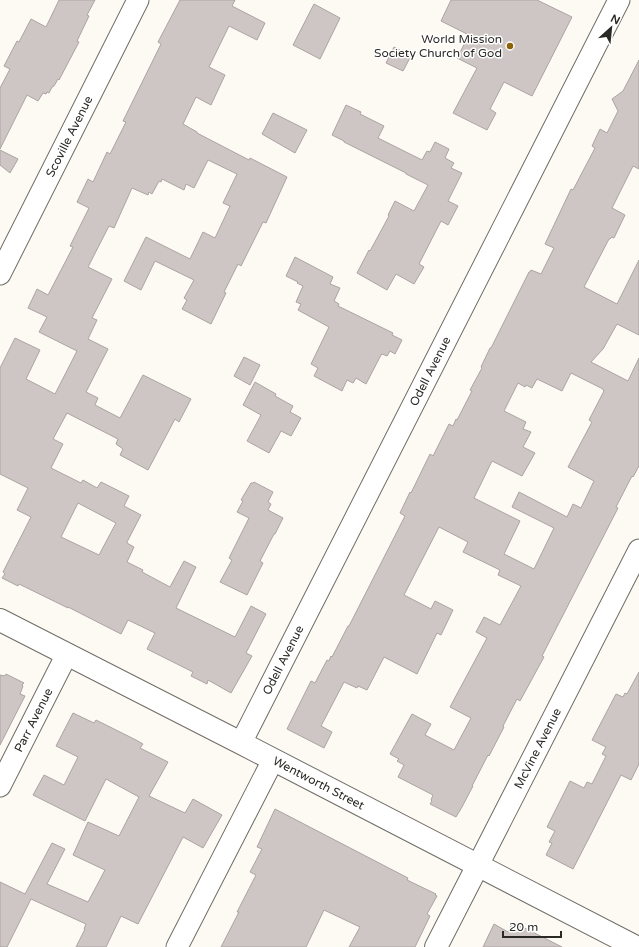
<svg xmlns="http://www.w3.org/2000/svg" width="639" height="947" viewBox="0 0 639 947" font-family="'Varela Round',sans-serif">
<rect width="100%" height="100%" fill="#fdfaf3"/>
<!-- building -->
<path fill="#cec6c5" stroke="#aca3a2" fill-rule="evenodd" d="M59,0H95L87,15L89,16L77,41L79,42L59,80L58,79L54,86L52,87L49,93L47,92L46,94L43,93L38,101L27,95L0,149V88L10,69L4,66L17,41L19,42L31,19L46,27Z
M180,0H235L232,6L265,23L257,40L229,26L209,67L225,75L211,105L196,97L183,124L197,132V133L249,160L250,158L287,177L266,223L263,222L241,266L238,264L224,292L226,293L211,324L182,309L187,300L184,298L194,280L155,261L141,290L124,281L146,237L190,259L203,232L215,238L230,206L223,203L237,174L208,160L194,188L186,184L184,190L162,179L161,182L159,181L152,194L149,192L148,195L132,188L114,228L109,226L88,267L112,279L92,318L97,320L88,339L108,349L86,392L98,398L95,405L120,418L143,375L191,399L179,422L175,419L148,470L120,455L123,449L116,444L118,439L67,413L53,439L63,444L51,468L81,483L83,480L97,488L101,482L129,496L124,506L141,515L127,542V543L134,547L127,562L143,570L142,572L170,587L184,561L196,567L176,608L235,637L251,606L266,614L246,653L252,656L231,693L208,680L207,684L191,676L193,672L147,649L155,633L128,620L121,634L68,607V608L19,584L18,586L2,578L5,574L3,572L31,517L17,510L28,488L0,474V368L15,338L40,350L26,379L55,394L77,351L39,332L47,317L28,308L37,289L48,295L73,247L70,246L89,208L77,202L88,179L93,182L107,152L110,154L126,122L123,121L161,44L158,42ZM78,503L116,523L99,555L61,537Z
M451,0H537L572,17L532,96L504,82L490,109L496,113L487,130L453,113L477,68L457,58L469,35L441,21Z
M314,4L340,18L320,59L293,45Z
M394,47L411,56L403,71L386,63Z
M639,60V169L633,166L612,208L625,215L614,238L612,237L610,239H609L584,287L617,304L639,260V335L617,324L603,349L591,362L628,381L639,358V466L633,477L632,476L616,507L618,508L542,656L544,657L520,701L517,699L503,726L504,727L489,756L488,755L472,786H473L462,807L456,817L430,804L432,801L431,800L433,795L398,777L404,765L397,761L399,759L390,754L412,714L431,724L425,735L454,750L471,718L450,707L487,638L476,632L484,617L500,625L521,586L498,575L500,570L463,552L468,542L439,527L404,595L431,609L435,601L453,610L441,635L437,633L417,674L384,657L367,690L358,686L357,688L344,682L321,726L332,732L324,748L287,729L311,681L315,683L327,660L329,661L331,656L332,657L348,626H349L405,516L400,513L410,492L411,493L430,454L433,456L449,424L453,426L456,419L457,420L472,391L470,390L482,368L481,367L490,348H491L529,272H530L531,270L541,274L554,248L545,244L571,189L573,190L595,148L592,146L600,129L607,133L618,111L612,99L623,91ZM571,373L603,389V390L604,391L589,420L592,422L568,467L594,481L581,508L573,504L567,517L519,492L512,507L554,528L534,569L504,554L520,521L474,498L492,461L522,476L535,453L523,447L531,432L523,429L526,422L504,411L518,383L525,387L526,385L532,388L537,379L562,391Z
M346,105L361,112L360,114L384,126L378,138L422,160L427,151L430,152L435,142L449,149L445,158L454,163L451,168L462,173L448,201L458,206L448,225L441,221L419,264L424,267L414,284L396,274L387,290L357,273L369,250L370,251L389,216L388,215L395,201L414,211L428,185L406,174V173L344,142V141L332,135Z
M273,113L307,130L295,153L262,134Z
M0,150L18,159L10,173L0,165Z
M295,257L333,277L330,284L340,288L334,301L339,304L338,306L393,333L392,335L402,340L395,354L390,351L387,356L382,354L381,355L366,384L356,378L353,383L347,380L342,391L314,376L318,368L311,364L329,327L298,310L301,304L296,302L303,286L297,283L298,282L286,276Z
M244,357L260,365L250,385L234,376Z
M255,382L276,394L275,396L293,406L290,412L301,418L291,436L281,431L269,453L247,441L261,415L243,405Z
M254,482L273,492L268,502L271,504L268,510L283,518L275,534H274L260,561L263,563L247,595L220,582L232,560L229,558L249,518L237,512L243,501L241,500L251,483H253Z
M639,672V764L631,780L621,775L589,838L573,869L546,855L552,843L549,842L555,831L547,827L570,781L584,788L587,782L592,784L606,756L602,754L606,747L592,740L616,694L623,697L625,693L627,694Z
M6,674L24,683L22,685L23,686L20,694L25,696L0,745V675L5,676Z
M73,713L94,723L96,720L136,740L143,744L140,748L168,762L149,796L185,813L193,799L222,815L203,848L183,837L138,924L121,916L106,947H76L85,929H84L86,924L31,899L7,947H0V882L25,894L52,843L65,849L47,884L88,902L105,870L73,855L88,822L119,836L139,797L106,779L85,821L33,795L44,775L64,785L78,757L56,746Z
M275,809L408,878L407,880L436,894L435,895L437,896L427,914L430,916L415,947H349L360,927L324,910L306,947H221L239,912H237L256,875L250,872L262,849L257,847Z
M513,922L562,947H483L494,924L508,932Z"/>
<g fill="none" stroke-linecap="round" stroke-linejoin="round">
<!-- minor casing -->
<g stroke="#706d67" stroke-width="23">
<g id="minor">
<path id="s1" d="M0,274L138,0"/>
<path id="s2" d="M241,743L619,0"/>
<path id="s3" d="M0,786L67,654"/>
<path id="s4" d="M478,865L639,550"/>
<path d="M177,947L273,760"/>
</g>
</g>
<!-- tertiary casing -->
<g stroke="#706d67" stroke-width="24">
<g id="tertiary">
<path id="s5" d="M0,620L241,743L636,947"/>
<path d="M436,947L478,865"/>
</g>
</g>
<!-- minor -->
<use href="#minor" stroke="#fff" stroke-width="21"/>
<!-- tertiary -->
<use href="#tertiary" stroke="#fff" stroke-width="22"/>
</g>
<!-- markers -->
<circle fill="#8c6405" stroke="#fff" stroke-width="1.5" cx="510" cy="46" r="4"/>
<g text-anchor="middle" stroke-width="3" stroke-linejoin="round" paint-order="stroke">
<!-- poi labels -->
<g font-size="12" fill="#2a2926" stroke="#fff" text-anchor="end">
<text x="502" y="43">World Mission<tspan x="502" dy="14">Society Church of God</tspan></text>
</g>
<!-- street labels -->
<g font-size="12" fill="#2a2926" stroke="#fff">
<text dy="4" stroke="none"><textPath href="#s1" startOffset="154">Scoville Avenue</textPath></text>
<text dy="4" stroke="none"><textPath href="#s2" startOffset="417">Odell Avenue</textPath></text>
<text dy="4" stroke="none"><textPath href="#s2" startOffset="93">Odell Avenue</textPath></text>
<text dy="4" stroke="none"><textPath href="#s3" startOffset="74">Parr Avenue</textPath></text>
<text dy="4" stroke="none"><textPath href="#s4" startOffset="131">McVine Avenue</textPath></text>
<text dy="4" stroke="none"><textPath href="#s5" startOffset="358">Wentworth Street</textPath></text>
</g>
</g>
<!-- north arrow -->
<g transform="translate(611 28) rotate(27)" stroke="#ffffff" stroke-width="3" paint-order="stroke">
<path d="M0-3L7 15L0 10L-7 15Z" fill="#2a2926"/>
<text y="-6" font-size="11" font-weight="bold" text-anchor="middle" fill="#2a2926">N</text>
</g>
<!-- scale -->
<path d="M503 931v6h58v-6" fill="none" stroke="#2a2926" stroke-width="2"/>
<text x="509" y="931" font-size="12" fill="#2a2926" stroke="#ffffff" stroke-width="3" paint-order="stroke">20 m</text>
</svg>
